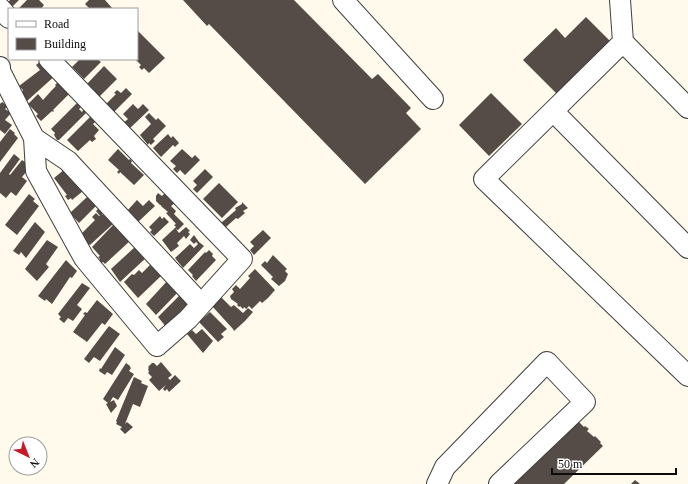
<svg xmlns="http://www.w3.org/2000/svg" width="688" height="484" viewBox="0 0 688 484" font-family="Georgia,serif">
<rect width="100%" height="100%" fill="#fffaeb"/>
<!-- building -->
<path fill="#554c48" d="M10,0H19L11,8L6,4Z
M27,0H39L44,5L41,9L38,8L37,9H18Z
M89,0H105L113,9H90L85,4Z
M183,0H294L372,79L378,74L411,108L406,113L421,129L365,184L209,24L207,26Z
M586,17L610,41L557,94L523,60L556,28L565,38Z
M137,30L165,58L149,73L144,68L142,70L139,67L141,65L135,59H137Z
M80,59H97L101,62L84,79L72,67Z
M41,61L57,74L27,101L21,95L23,90L19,86L40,70L36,65Z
M104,66L117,79L99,97L87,84Z
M59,81L70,93L53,110L54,111L53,112L52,111L41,121L36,116L38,114L28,104L38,94L43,100L52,90L56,86L55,85Z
M126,88L132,94L112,114L105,105L116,94L114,93L117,90L121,93Z
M491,93L522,124L489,156L459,125Z
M2,102L8,106L5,109L11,113L5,120L12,125L5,134L0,130V104Z
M78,102L82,106L79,109L82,112L84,109L87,112L59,140H57L54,135L55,133L51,129Z
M133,104L138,109L143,104L149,110L128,130L122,124L128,119L123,114Z
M149,113L156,120L158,118L166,126L153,139L155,141L151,145L149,143L148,145L140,135L151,124L145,117Z
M91,116L96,121L93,124L99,130L94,136L96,139L92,142L90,140L78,151L67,140Z
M10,129L15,133L14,134L18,138L0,162V142Z
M168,134L171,138L173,136L179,143L175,147L173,145L161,157L153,148Z
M118,149L129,160L130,159L132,161L131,163L144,175L134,185L120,172L119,174L117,172L119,170L108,160Z
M182,149L192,158L195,155L200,160L185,175L180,170L177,173L173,169L176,166L170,161Z
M14,154L20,159L9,174L10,175L22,160L31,166L22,177L27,181L16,196L11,192L6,198L0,193V173Z
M65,169L83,191L72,200L71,198L68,200L65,196L67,195L54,178Z
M205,169L213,177L197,193L193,189L197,185L193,181Z
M219,183L238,202L222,218L203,199Z
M158,193L162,196L165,193L175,203L171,206L176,211L174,214L184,224L178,230L176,229L179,233L186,227L190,231L188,232L190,234L186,239L184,236L177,243L179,246L171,252L162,240L176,227L174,225L176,224L166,213L168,212L161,206V205H160L156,201V196Z
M29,194L35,199L33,201L39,206L17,235L5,225Z
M87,197L96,206L79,223L70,213Z
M137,200L143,206L149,200L155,206L137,223L127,211Z
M242,202L248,208L243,211L245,213L238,219L236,218L226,227H224L221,223L236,210L235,208L242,204Z
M99,208L103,212L102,214L103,215L105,213L114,223L90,245L89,244L88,245L80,235L95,220L92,217L96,213L99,216H100L96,211Z
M160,216L162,219L164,217L169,222L154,236L150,232L152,230L149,227Z
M35,222L45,232L26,258L21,252L19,255L13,251Z
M115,223L131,240L105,264L103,262L101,263L99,261L100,259L98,257L100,256L92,247Z
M263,230L271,238L254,255L250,250L254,246L250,242Z
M194,235L199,242L204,246L183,268L175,258L190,244L194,248L198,244L196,242L194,244L190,240Z
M47,240L58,247L46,264L49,267L37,281L25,269Z
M136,246L147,257L120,282L111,269Z
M209,250L213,254L212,256L216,260L196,281L192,276L193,275L188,270L205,252L206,253Z
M273,255L287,269L285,271L288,274L285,281L279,286L271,279L273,277L261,265L265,261L267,263Z
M66,260L77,271L72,278L70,277L52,304L46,299L45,301L38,296Z
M150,265L161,276L138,298L124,282L132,274L134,275L139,270L142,273Z
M255,269L275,290L268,298L262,303L260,301L252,309L249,306L246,309L244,307L243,309L240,306L239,307L237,305L238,304L231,299L230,296L234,292L232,289L236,285L240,289L250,278L248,276Z
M169,279L181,289L156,315L146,304Z
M82,283L90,288L77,305L82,309L73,321L68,318L64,323L59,319L61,317L58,314Z
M181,294L191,305L167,328L158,317Z
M220,296L231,307L234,305L235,306L243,313L248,308L253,312L245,321L234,331L233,329L212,306Z
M97,300L113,314L105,325L102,323L87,342L73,332L85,315L83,314L85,312L87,313Z
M210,312L227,329L221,334L224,337L218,342L199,322Z
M109,326L120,334L100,361L94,357L89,363L84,359Z
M202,329L213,341L203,353L187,334L192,330L196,334Z
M115,347L125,355L112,375L107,372L105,375L99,371L100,368L101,369Z
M161,362L172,375L168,378L170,380L175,375L181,381L169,392L167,389L165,391L163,389L166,385L159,391L149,380L152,377L148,373L149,372L148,369L149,368L148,367L152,363H154L157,366Z
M126,363L130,366V367L131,368L129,371L134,374L118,400L113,397L110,402L114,400L117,406L111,413L106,404L108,403L103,399Z
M134,377L142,381L141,383L148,386L140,407L133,404L125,424L127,422L133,427L125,434L120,429L122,427L116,424L117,422L116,421Z
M578,421L584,427L585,426L589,429L587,431L594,437L595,436L601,442L600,443L603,446L564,484H514Z
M635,480L640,484H631Z"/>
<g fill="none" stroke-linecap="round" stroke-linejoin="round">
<!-- minor casing -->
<g stroke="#3f3f3f" stroke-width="22">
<path id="minor" d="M343,0L433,99
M620,0L623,42
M0,8L9,18
M0,67V71L34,138L36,171L84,258L157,346L188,319L242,259L49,59
M688,108L623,42L484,179L688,376
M553,111L688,248
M34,138L68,161L201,304
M437,484L445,467L547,362L585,402L499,484"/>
</g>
<!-- minor -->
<use href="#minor" stroke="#fff" stroke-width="20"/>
</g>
<!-- legend -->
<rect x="8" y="8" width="130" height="52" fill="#ffffff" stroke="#9e9e9e"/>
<rect x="16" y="21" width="20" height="6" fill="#ffffff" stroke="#9e9e9e"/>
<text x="44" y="28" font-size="12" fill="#0c0c0c">Road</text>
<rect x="16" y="38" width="20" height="12" fill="#554c48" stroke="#9e9e9e"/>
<text x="44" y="48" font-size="12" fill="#0c0c0c">Building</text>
<!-- north arrow -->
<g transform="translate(28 456) rotate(137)"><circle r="19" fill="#ffffff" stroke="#9e9e9e"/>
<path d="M0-3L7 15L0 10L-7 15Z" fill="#c41b28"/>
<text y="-6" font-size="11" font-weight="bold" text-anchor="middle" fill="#0c0c0c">N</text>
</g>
<!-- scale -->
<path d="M552 468v6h124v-6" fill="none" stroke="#0c0c0c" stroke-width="2"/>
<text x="558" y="468" font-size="12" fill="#0c0c0c" stroke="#ffffff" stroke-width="3" paint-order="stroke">50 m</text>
</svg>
